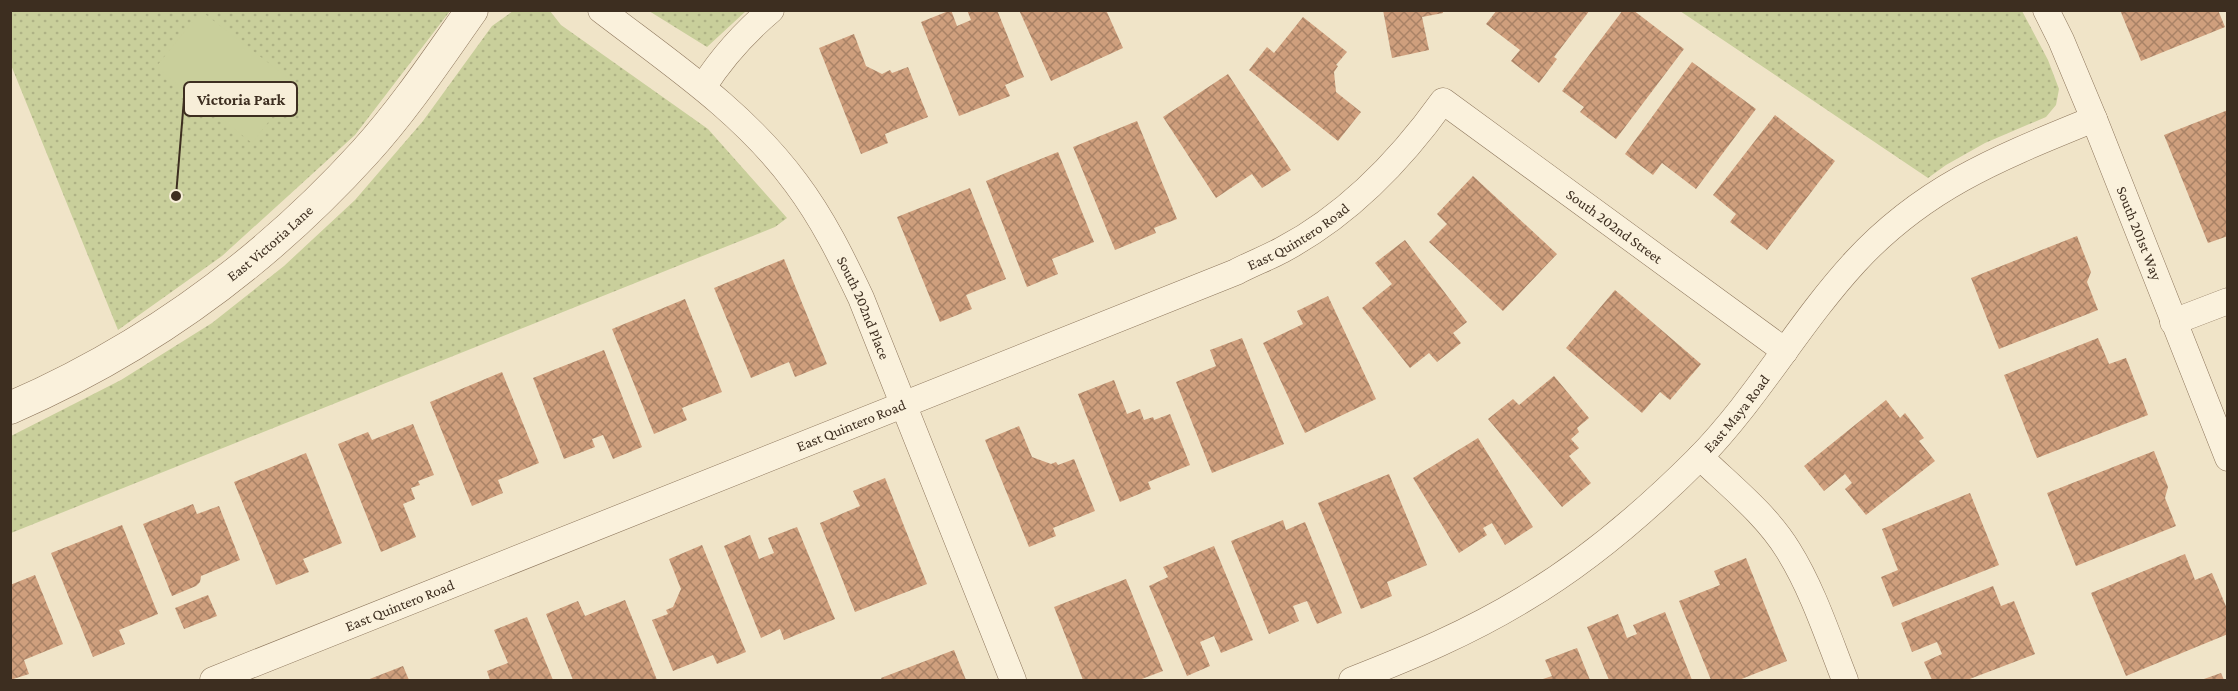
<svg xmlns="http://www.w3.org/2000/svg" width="2238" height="691" viewBox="0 0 2238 691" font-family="'Crimson Pro',serif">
<defs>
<pattern id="park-dots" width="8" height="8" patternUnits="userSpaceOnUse" patternTransform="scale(1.5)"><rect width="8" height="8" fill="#c9cf9b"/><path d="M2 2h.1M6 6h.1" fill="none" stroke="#aeb285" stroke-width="1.8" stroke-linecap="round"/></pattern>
<pattern id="building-cross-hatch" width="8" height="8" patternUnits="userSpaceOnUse" patternTransform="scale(1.5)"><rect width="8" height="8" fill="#cf9f7d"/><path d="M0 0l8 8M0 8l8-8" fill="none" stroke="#a98266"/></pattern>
</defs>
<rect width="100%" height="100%" fill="#f0e4c8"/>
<!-- park -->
<path fill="url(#park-dots)" d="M10,11H450L355,135L222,256L118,330L11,65Z
M513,11H550L561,25L708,129L787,218L775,227L11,533V436L121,380L212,323L284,266L355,200L423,121L492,26Z
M649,11H746L707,47Z
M1680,11H2022L2048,60L2059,89L2056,105L2046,117L1985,143L1946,165L1928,178Z"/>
<!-- garden -->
<path fill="#c9cf9b" d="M201,11L297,85L252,143L156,67Z"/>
<!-- building -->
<path fill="url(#building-cross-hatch)" d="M951,10L957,26L971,20L967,10H997L1024,77L1005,85L1010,96L959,116L921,22Z
M1019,10H1106L1123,48L1051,81Z
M1383,10H1443V13L1422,17L1429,50L1392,58Z
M1497,10H1590L1554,57L1557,59L1539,83L1511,61L1520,50L1486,24Z
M1623,10H1633L1684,49L1616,139L1580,112L1584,107L1562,91Z
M2120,10H2218L2225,27L2141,61Z
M1303,17L1347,52L1336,65L1338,66L1334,72L1336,92L1361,112L1338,141L1249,70L1267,47L1274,53Z
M854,34L866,66L882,74L890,70L892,73L908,67L928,117L885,134L888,143L861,154L819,48Z
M1692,62L1756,109L1696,189L1662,163L1653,175L1625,154Z
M1228,74L1291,170L1262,188L1252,174L1216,198L1163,117Z
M2228,110V236L2208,243L2164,135Z
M1775,115L1835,161L1767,250L1730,222L1736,214L1713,195Z
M1137,121L1177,219L1154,228L1156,233L1115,250L1073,147Z
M1058,152L1094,242L1052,259L1058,274L1027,287L986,181Z
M1473,176L1557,254L1503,311L1429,242L1447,224L1437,214Z
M970,188L1006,279L966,295L972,309L940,322L897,217Z
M2077,236L2091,272L2087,282L2098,310L1999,349L1971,278Z
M1405,240L1467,322L1453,333L1461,343L1437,362L1429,353L1410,368L1362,308L1392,284L1375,263Z
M784,259L827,364L795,377L789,362L751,378L714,288Z
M1615,290L1701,364L1670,400L1660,392L1642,413L1566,348Z
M1328,296L1376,399L1305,433L1263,343L1303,324L1297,311Z
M685,299L722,392L682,408L687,420L654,434L612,329Z
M1242,338L1284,444L1212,473L1176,382L1216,366L1210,350Z
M2098,338L2109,364L2126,358L2148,415L2037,458L2004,375Z
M604,350L642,447L613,459L603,435L592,439L595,447L564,459L533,378Z
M502,372L539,463L498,480L503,493L472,506L430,402Z
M1554,376L1589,418L1577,428L1579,432L1571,439L1579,448L1569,456L1591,483L1562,507L1488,419L1513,399L1519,405Z
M1114,380L1127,414L1140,409L1144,420L1153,417L1154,420L1170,414L1190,465L1148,482L1151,489L1120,502L1078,394Z
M1886,400L1900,418L1905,413L1924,438L1919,441L1935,461L1866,515L1845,489L1852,483L1845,474L1824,491L1804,466Z
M413,424L434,475L418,481L420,485L411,488L415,499L403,504L416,537L381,552L338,444L368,432L372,440Z
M1019,426L1032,457L1051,464L1056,462L1058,465L1074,459L1095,511L1053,528L1056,536L1029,547L985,440Z
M1478,438L1533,527L1505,545L1492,523L1483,528L1487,535L1459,553L1413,478Z
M2154,451L2168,487L2165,498L2176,526L2076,566L2047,493Z
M306,453L342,543L303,559L309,572L276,585L234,482Z
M1389,474L1427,565L1387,582L1392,596L1361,609L1318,503Z
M885,478L927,584L855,612L820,523L860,506L853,491Z
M1970,493L1999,565L1893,607L1881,577L1898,570L1882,529Z
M193,504L197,514L219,506L240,560L201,576L200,582L196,586L172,596L143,524Z
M1283,520L1286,530L1305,522L1342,613L1317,624L1307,601L1293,606L1299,621L1269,634L1231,541Z
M122,525L158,614L119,630L125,644L93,657L51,553Z
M797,527L835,619L784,640L780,629L761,638L724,546L750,535L759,559L774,553L768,538Z
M702,545L746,652L717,664L713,655L673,671L652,620L668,614L666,610L673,607L681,589L669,559Z
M1214,546L1253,640L1221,653L1214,636L1200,642L1210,666L1187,676L1149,586L1168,577L1163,567Z
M2185,554L2195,580L2212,573L2228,611V634L2126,676L2091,593Z
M1746,558L1787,661L1739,680H1711L1679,601L1720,585L1714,571Z
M35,575L63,644L24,660L29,674L10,680V585Z
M1126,579L1163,671L1139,680H1083L1054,607Z
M1993,586L2001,606L2014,601L2035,654L1967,680H1932L1924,662L1942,654L1937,642L1912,652L1901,623Z
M208,595L217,616L184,629L175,608Z
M625,600L657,680H573L546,614L578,601L585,616Z
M1665,612L1692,680H1609L1587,627L1618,614L1627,638L1637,634L1633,625Z
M527,617L553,680H490L487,671L508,663L494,630Z
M1577,648L1590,680H1540L1552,676L1545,660Z
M954,650L966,680H882L881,678Z
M403,666L409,680H367Z
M2221,673L2224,680H2201Z"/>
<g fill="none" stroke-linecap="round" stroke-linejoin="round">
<!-- minor casing -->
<g stroke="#8d765c" stroke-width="27">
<g id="minor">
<path id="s1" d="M601,10C670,63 744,112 796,183C823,219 842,258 861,298L1013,680"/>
<path id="s2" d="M2046,10L2061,40L2094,119L2228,458"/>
<path d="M703,87C721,59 745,32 771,10"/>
<path d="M2173,322L2228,301"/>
<path d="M1700,457C1730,486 1766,514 1788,550C1813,590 1828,637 1845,680"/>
<path id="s3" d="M213,680L1236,272C1251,264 1267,258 1282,250C1348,215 1400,161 1443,101L1785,351"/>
<path id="s4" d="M1352,680C1411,657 1470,632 1524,599C1588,561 1645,512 1698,459C1757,399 1798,324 1855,262C1925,186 2001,157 2094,119"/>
</g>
</g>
<!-- tertiary casing -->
<g stroke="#8d765c" stroke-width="33">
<g id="tertiary">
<path id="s5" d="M10,408C146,349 266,261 365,152C405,108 438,58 472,10"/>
</g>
</g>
<!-- minor -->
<use href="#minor" stroke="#faf1dc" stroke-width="26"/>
<!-- tertiary -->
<use href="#tertiary" stroke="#faf1dc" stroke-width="32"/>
</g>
<g text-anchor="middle" stroke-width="5" stroke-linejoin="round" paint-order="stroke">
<!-- street labels -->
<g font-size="15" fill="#3d2e20" stroke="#f7eed8">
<text dy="5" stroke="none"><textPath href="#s3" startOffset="1586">South 202nd Street</textPath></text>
<text dy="5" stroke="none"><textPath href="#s2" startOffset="242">South 201st Way</textPath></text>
<text dy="5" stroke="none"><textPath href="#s3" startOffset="1173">East Quintero Road</textPath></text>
<text dy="5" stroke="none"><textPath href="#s5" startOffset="309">East Victoria Lane</textPath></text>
<text dy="5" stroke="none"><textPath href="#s1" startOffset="404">South 202nd Place</textPath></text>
<text dy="5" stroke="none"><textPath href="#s4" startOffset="474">East Maya Road</textPath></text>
<text dy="5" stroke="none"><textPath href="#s3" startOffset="687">East Quintero Road</textPath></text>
<text dy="5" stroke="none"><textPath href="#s3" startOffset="201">East Quintero Road</textPath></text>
</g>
</g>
<!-- callouts -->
<path fill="none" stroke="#3d2e20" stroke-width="2" d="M176 196L184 99"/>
<circle fill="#3d2e20" stroke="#f7eed8" stroke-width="2" cx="176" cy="196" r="6"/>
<rect fill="#f7eed8" stroke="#3d2e20" stroke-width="2" x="184" y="82" width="113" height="34" rx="6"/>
<g font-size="16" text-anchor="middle" font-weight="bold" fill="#3d2e20">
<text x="241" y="105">Victoria Park</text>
</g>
<!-- border -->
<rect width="2238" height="691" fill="none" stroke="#3d2e20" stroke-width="24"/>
</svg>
